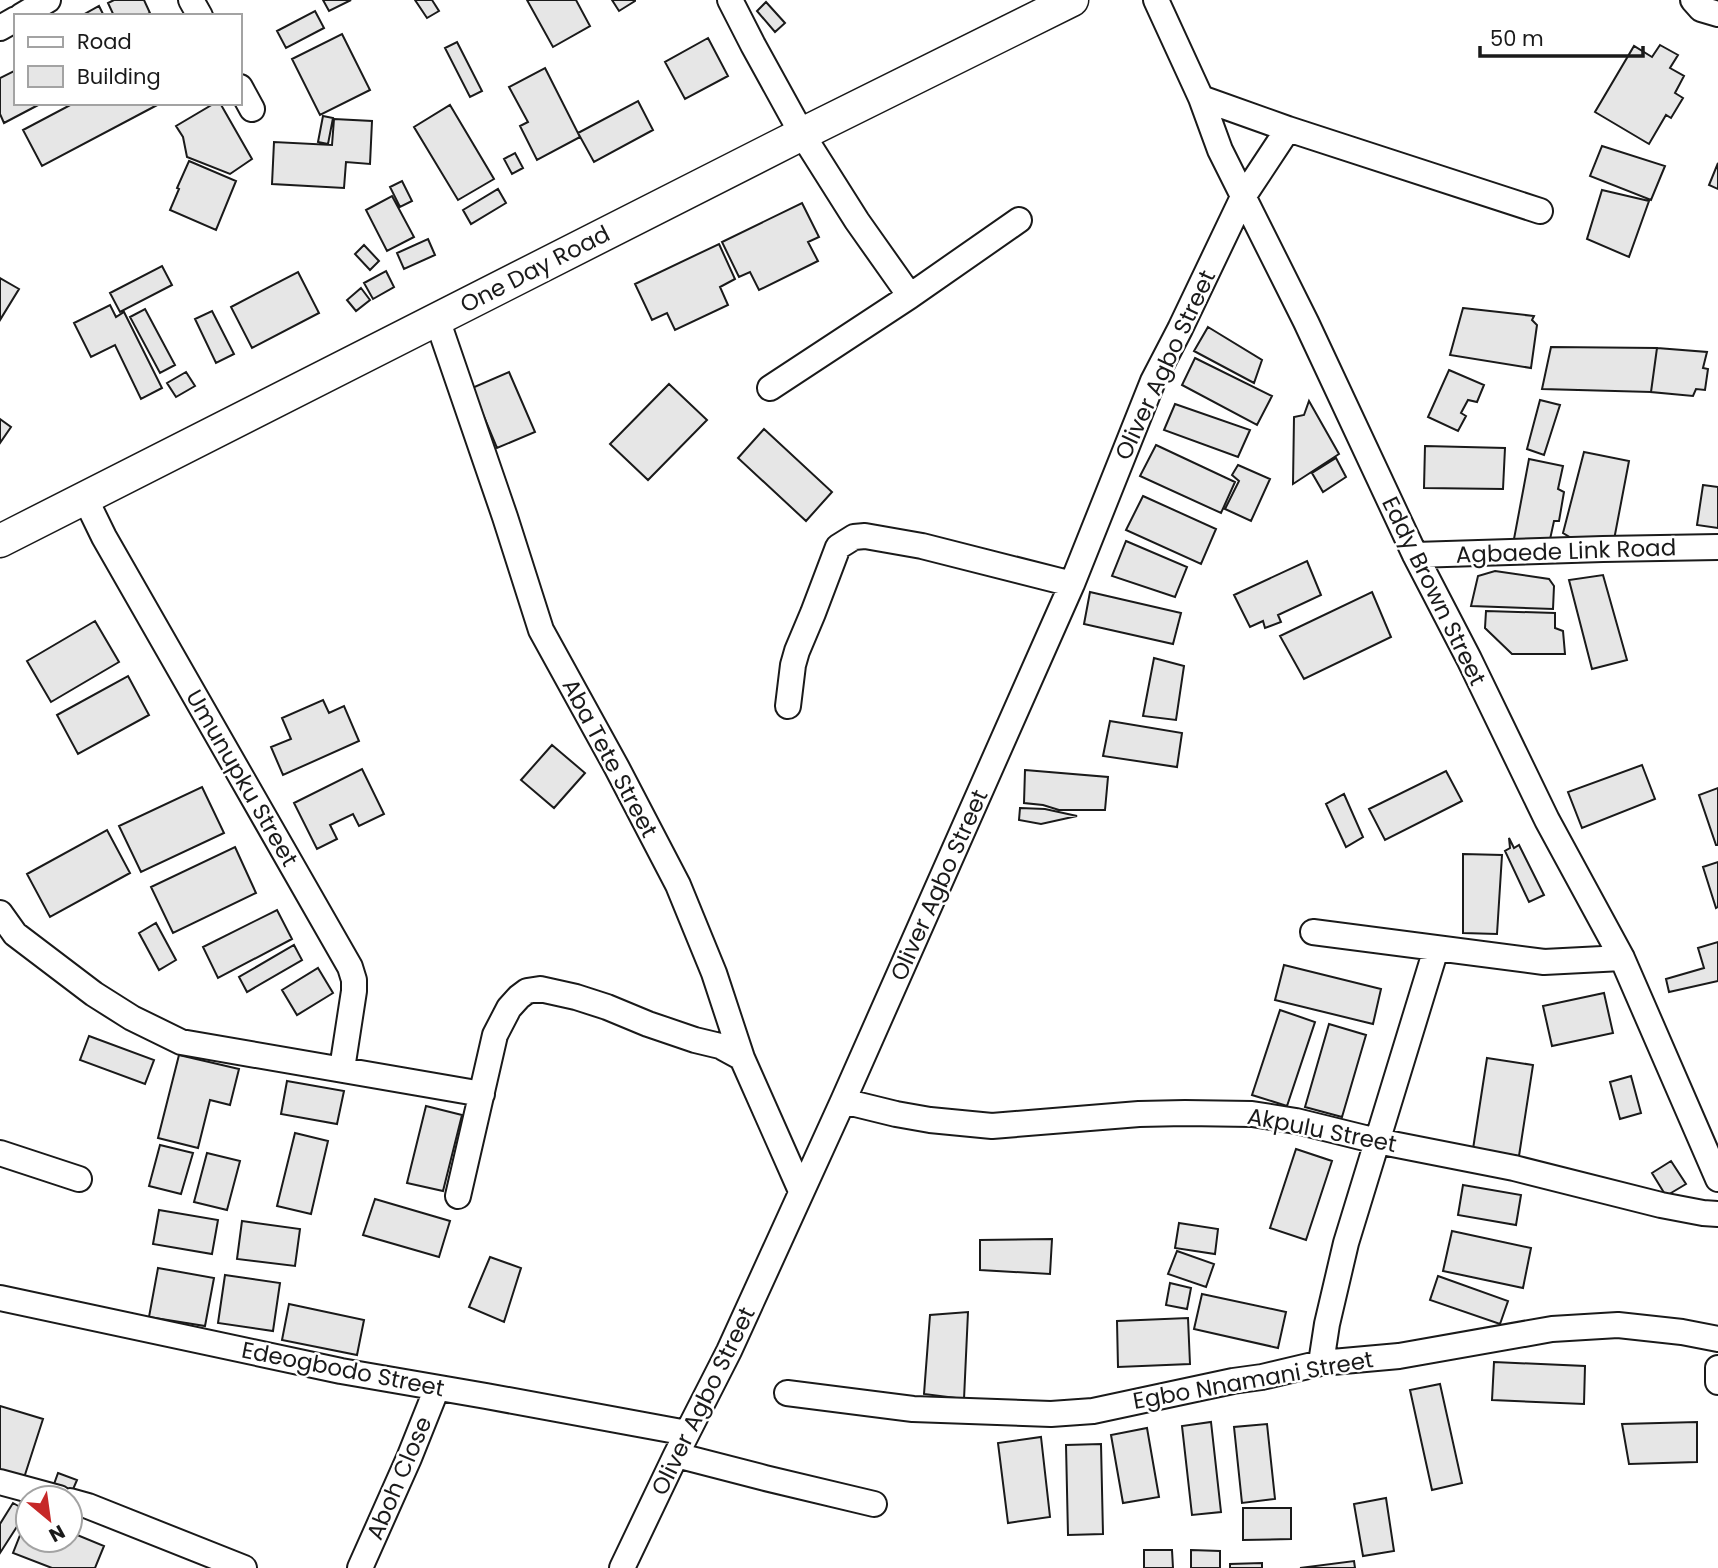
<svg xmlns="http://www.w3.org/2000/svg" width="1718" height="1568" viewBox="0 0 1718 1568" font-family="Poppins,sans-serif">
<rect width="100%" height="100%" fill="#fff"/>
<!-- building -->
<path fill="#e6e6e6" stroke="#1a1a1a" stroke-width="2" d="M114,0H144L150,13L144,16H114L108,3Z
M323,0H351L329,11Z
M415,0H432L439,11L427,18Z
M527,0H576L590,26L553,47Z
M612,0H635V1L619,11Z
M766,2L785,23L775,32L757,11Z
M99,6L104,16H81Z
M315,11L324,28L286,48L277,31Z
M342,34L370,90L320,115L292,59Z
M708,38L728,76L685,99L665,62Z
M457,42L482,91L470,97L445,48Z
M1660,45L1678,55L1670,68L1684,76L1675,93L1683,98L1671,118L1666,115L1649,144L1595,112L1634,46L1652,57Z
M545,68L580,137L537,160L520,126L528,122L509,87Z
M16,70V103H42L4,123L0,114V78Z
M638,101L653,130L594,162L578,133Z
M74,103H161L42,166L23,130Z
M215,103H220L252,159L230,174L187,157L183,137L176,126Z
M450,105L494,179L458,200L414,127Z
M323,116L333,118L328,144L318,142Z
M334,119L372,121L370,164L346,162L344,188L272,184L274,142L332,145Z
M1602,146L1665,166L1651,200L1590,176Z
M515,153L523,168L512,174L504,159Z
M189,161L236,181L216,230L170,210L179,189L177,188Z
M1718,163V189L1709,185Z
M402,181L412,201L400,207L390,187Z
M498,189L506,203L471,224L463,210Z
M1602,190L1649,201L1629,257L1587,239Z
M392,196L414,237L387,251L366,210Z
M802,203L819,237L808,242L818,261L759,290L750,272L739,277L722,242Z
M428,239L435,255L404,269L397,253Z
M719,244L735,279L720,287L728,305L675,330L667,313L652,320L635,284Z
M364,245L379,261L370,270L355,254Z
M162,266L172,285L120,312L110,293Z
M386,271L394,287L373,299L364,283Z
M298,272L319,313L252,348L231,307Z
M0,278L19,289L0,320Z
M361,288L370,300L356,311L347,300Z
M110,305L116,317L124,312L162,388L141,399L115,345L91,357L74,323Z
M1463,308L1534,316L1532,320L1537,325L1531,368L1450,355Z
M145,309L175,365L160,373L130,317Z
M212,311L234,354L216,363L195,319Z
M1208,327L1262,360L1254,383L1194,351Z
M1551,347L1657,348L1651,392L1542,389Z
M1657,348L1707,352L1703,368L1708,369L1705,390L1696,389L1693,396L1651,392Z
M1195,358L1272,396L1257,425L1182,385Z
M1449,370L1484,385L1477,402L1468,400L1461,413L1466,416L1458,431L1428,417Z
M186,372L195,386L176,397L167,383Z
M509,372L535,432L497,448L472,388Z
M669,384L707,420L648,480L610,444Z
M1540,400L1560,405L1544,455L1527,449Z
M1309,401L1339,454L1293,484L1294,417L1304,415Z
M1175,404L1250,430L1238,457L1164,430Z
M0,419L11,427L0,443Z
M764,429L832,492L806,521L738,458Z
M1156,445L1235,482L1221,513L1140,476Z
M1425,446L1505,448L1503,489L1424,488Z
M1584,452L1629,461L1613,545L1573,539L1563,533Z
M1336,458L1346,477L1323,492L1312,473Z
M1529,459L1563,466L1558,489L1564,492L1559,521H1554L1549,544L1514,539Z
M1238,465L1270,479L1251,521L1225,509L1239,481L1232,475Z
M1703,485L1718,487V528L1697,525Z
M1143,496L1216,529L1201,564L1126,530Z
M1126,541L1187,567L1175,597L1112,576Z
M1307,561L1321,595L1278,615L1281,622L1265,628L1263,621L1250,627L1234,595Z
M1495,571L1549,579L1554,586L1553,609L1471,606L1478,576Z
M1603,575L1627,660L1592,669L1569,580Z
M1090,592L1181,613L1173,644L1084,624Z
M1372,592L1391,637L1304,679L1280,636Z
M1486,611L1555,613V628L1563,631L1565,654H1512L1485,628Z
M95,621L119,662L51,702L27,661Z
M1154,658L1184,666L1176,720L1143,716Z
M128,676L149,715L78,754L57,715Z
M323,700L329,713L344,706L359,741L283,775L271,747L291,739L282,718Z
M1110,721L1182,733L1177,767L1103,756Z
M552,745L585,773L554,808L521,780Z
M1642,765L1655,799L1582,828L1568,792Z
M362,769L384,814L359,826L353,814L330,825L337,839L317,849L294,803Z
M1025,770L1108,777L1105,810H1059L1043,805L1024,803Z
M1446,771L1462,801L1385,840L1369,809Z
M202,787L224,833L141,872L119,826Z
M1718,788V845H1716L1699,795Z
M1344,794L1363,837L1346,847L1326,804Z
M1020,808L1045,809L1077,816L1041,824L1019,820Z
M107,830L130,873L50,917L27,874Z
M1509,838L1514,848L1519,845L1544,895L1529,902L1505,851L1510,848Z
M235,847L256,893L173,933L151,887Z
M1463,854L1502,855L1497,934L1463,933Z
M1718,862V907L1716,908L1703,867Z
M277,910L292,939L218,978L203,947Z
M156,923L176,960L159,970L139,933Z
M1718,942V981L1669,992L1666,979L1704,968L1698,948Z
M294,945L302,960L247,992L239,977Z
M1284,965L1381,989L1373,1024L1275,1000Z
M318,968L333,993L297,1015L282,990Z
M1604,993L1613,1033L1552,1046L1543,1006Z
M1280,1010L1315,1022L1287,1106L1252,1095Z
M1329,1024L1366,1035L1342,1117L1305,1107Z
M89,1036L154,1060L145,1084L80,1060Z
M179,1055L239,1069L230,1105L210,1100L198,1148L158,1138Z
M1487,1058L1533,1065L1519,1156L1473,1149Z
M1631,1076L1641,1113L1620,1119L1610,1082Z
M287,1081L344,1091L337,1124L281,1114Z
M426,1106L462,1115L443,1191L407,1183Z
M295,1133L328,1141L311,1214L277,1206Z
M160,1145L193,1153L181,1194L149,1186Z
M1296,1149L1332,1161L1306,1240L1270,1228Z
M207,1153L240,1161L227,1210L194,1202Z
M1671,1161L1686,1184L1666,1196L1652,1173Z
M1463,1185L1521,1195L1516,1225L1458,1215Z
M375,1199L450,1221L439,1257L363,1235Z
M159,1210L218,1220L212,1254L153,1244Z
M242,1221L300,1229L295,1266L237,1259Z
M1179,1223L1218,1229L1215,1254L1175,1248Z
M1452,1231L1531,1248L1523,1288L1443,1271Z
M1052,1239L1050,1274L980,1270V1240Z
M1177,1251L1214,1264L1206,1287L1168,1274Z
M490,1257L521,1268L504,1322L469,1307Z
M158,1268L214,1278L205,1326L149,1317Z
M225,1275L280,1283L273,1331L218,1323Z
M1438,1276L1508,1301L1500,1324L1430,1300Z
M1170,1283L1191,1288L1187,1309L1166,1305Z
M1202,1294L1286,1312L1278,1348L1194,1329Z
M289,1304L364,1320L357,1355L282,1340Z
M968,1312L964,1399L924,1394L930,1315Z
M1188,1318L1190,1364L1118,1367L1117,1321Z
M1494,1362L1585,1366L1584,1404L1492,1400Z
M1440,1384L1462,1483L1432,1490L1410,1390Z
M0,1406L43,1419L22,1484L0,1477Z
M1211,1422L1221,1512L1192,1515L1182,1426Z
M1697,1422V1462L1629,1464L1622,1424Z
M1267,1424L1275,1499L1242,1503L1234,1427Z
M1147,1428L1159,1497L1123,1503L1111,1435Z
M1041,1437L1050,1517L1008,1523L998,1443Z
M1101,1444L1103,1534L1068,1535L1066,1445Z
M58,1473L77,1480L71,1494L53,1487Z
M1386,1498L1394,1551L1363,1556L1354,1504Z
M13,1503L27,1511L0,1553V1524Z
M1243,1508H1291V1539L1243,1540Z
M28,1515V1540H70V1532L104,1546L95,1568H52L13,1553Z
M1144,1550H1172L1173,1568H1144Z
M1191,1550L1220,1551V1568H1191Z
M1354,1561L1355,1568H1300Z
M1262,1563V1568H1230V1564Z"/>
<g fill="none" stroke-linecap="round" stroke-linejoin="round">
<!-- minor casing -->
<g stroke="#1a1a1a" stroke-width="28">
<path id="minor" d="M191,0L200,16
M730,0L753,45L802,134L857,221L910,296L1019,220
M1156,0L1201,98L1220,150L1306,322L1415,555L1469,659L1547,820L1622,958L1718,1179
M1693,0L1701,9L1718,14
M21,16L48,0
M0,28L16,19
M240,87L252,109
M1201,98L1288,129L1540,211
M437,319L505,517L541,630L617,768L678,885L714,973L742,1058L801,1191
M770,388L910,296
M85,498L104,537L350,967L354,980V991L342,1069
M1415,555L1603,549L1718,547
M788,706L793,665L797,651L813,613L838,547L854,537L865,536L922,546L1072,584
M0,913L15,934L94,994L132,1018L181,1042L482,1094
M1313,932L1544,962L1622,958
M843,1101L896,1114L930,1120L992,1126L1139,1114L1185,1113L1252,1114L1296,1121L1377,1141L1514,1168L1661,1205L1703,1213L1718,1214
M0,1153L79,1179
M458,1196L495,1035L509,1008L519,997L527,991L540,989L576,997L607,1007L648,1024L695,1040L720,1046L742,1058
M0,1298L341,1371L486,1396L687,1433
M1321,1363L1327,1324L1346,1243L1436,949
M1718,1368V1382
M787,1393L913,1409L1051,1414L1093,1411L1233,1381L1262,1377L1321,1363L1399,1356L1552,1329L1618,1325L1682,1332L1718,1339
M676,1455L765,1478L874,1504
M0,1482L59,1498
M70,1501L88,1506L244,1568
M360,1568L409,1458L437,1388
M622,1568L676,1455L729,1351L843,1101L1072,584L1153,381L1180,329L1243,197L1288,129"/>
</g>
<!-- major casing -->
<g stroke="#1a1a1a" stroke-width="35">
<path id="major" d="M0,541L802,134L1072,0"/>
</g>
<!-- minor -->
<use href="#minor" stroke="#fff" stroke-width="24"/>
<!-- major -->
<use href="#major" stroke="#fff" stroke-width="32"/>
</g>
<g text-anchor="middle" stroke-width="5" stroke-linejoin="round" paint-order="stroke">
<!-- street labels -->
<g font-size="23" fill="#1a1a1a" stroke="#fff">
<text transform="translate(535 269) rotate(-27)" y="8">One Day Road</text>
<text transform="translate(1165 365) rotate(-65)" y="8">Oliver Agbo Street</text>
<text transform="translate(1566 551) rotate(-2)" y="8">Agbaede Link Road</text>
<text transform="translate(1434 591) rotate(64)" y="8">Eddy Brown Street</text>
<text transform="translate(610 758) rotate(62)" y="8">Aba Tete Street</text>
<text transform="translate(242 778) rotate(60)" y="8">Umunupku Street</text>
<text transform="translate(939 885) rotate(-66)" y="8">Oliver Agbo Street</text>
<text transform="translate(1322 1130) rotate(11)" y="8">Akpulu Street</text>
<text transform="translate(343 1369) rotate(11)" y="8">Edeogbodo Street</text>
<text transform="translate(1253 1380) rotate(-10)" y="8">Egbo Nnamani Street</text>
<text transform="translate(703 1401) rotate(-64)" y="8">Oliver Agbo Street</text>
<text transform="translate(399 1478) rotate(-67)" y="8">Aboh Close</text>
</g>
</g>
<!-- legend -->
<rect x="14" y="14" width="228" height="91" fill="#ffffff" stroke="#a3a3a3" stroke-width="2"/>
<rect x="28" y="37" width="35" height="10" fill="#ffffff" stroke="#a3a3a3" stroke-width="2"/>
<text x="77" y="49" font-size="21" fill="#1a1a1a">Road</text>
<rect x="28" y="66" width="35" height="21" fill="#e6e6e6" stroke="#a3a3a3" stroke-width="2"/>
<text x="77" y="84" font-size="21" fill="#1a1a1a">Building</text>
<!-- north arrow -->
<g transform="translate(49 1519) rotate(151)"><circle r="33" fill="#ffffff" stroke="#a3a3a3" stroke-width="2"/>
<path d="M0-5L12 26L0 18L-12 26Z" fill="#c62828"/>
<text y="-10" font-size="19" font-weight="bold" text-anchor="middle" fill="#1a1a1a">N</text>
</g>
<!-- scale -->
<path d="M1480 46v10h163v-10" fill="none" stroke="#1a1a1a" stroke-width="3.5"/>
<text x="1490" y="46" font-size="21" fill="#1a1a1a" stroke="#ffffff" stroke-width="5" paint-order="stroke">50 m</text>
</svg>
